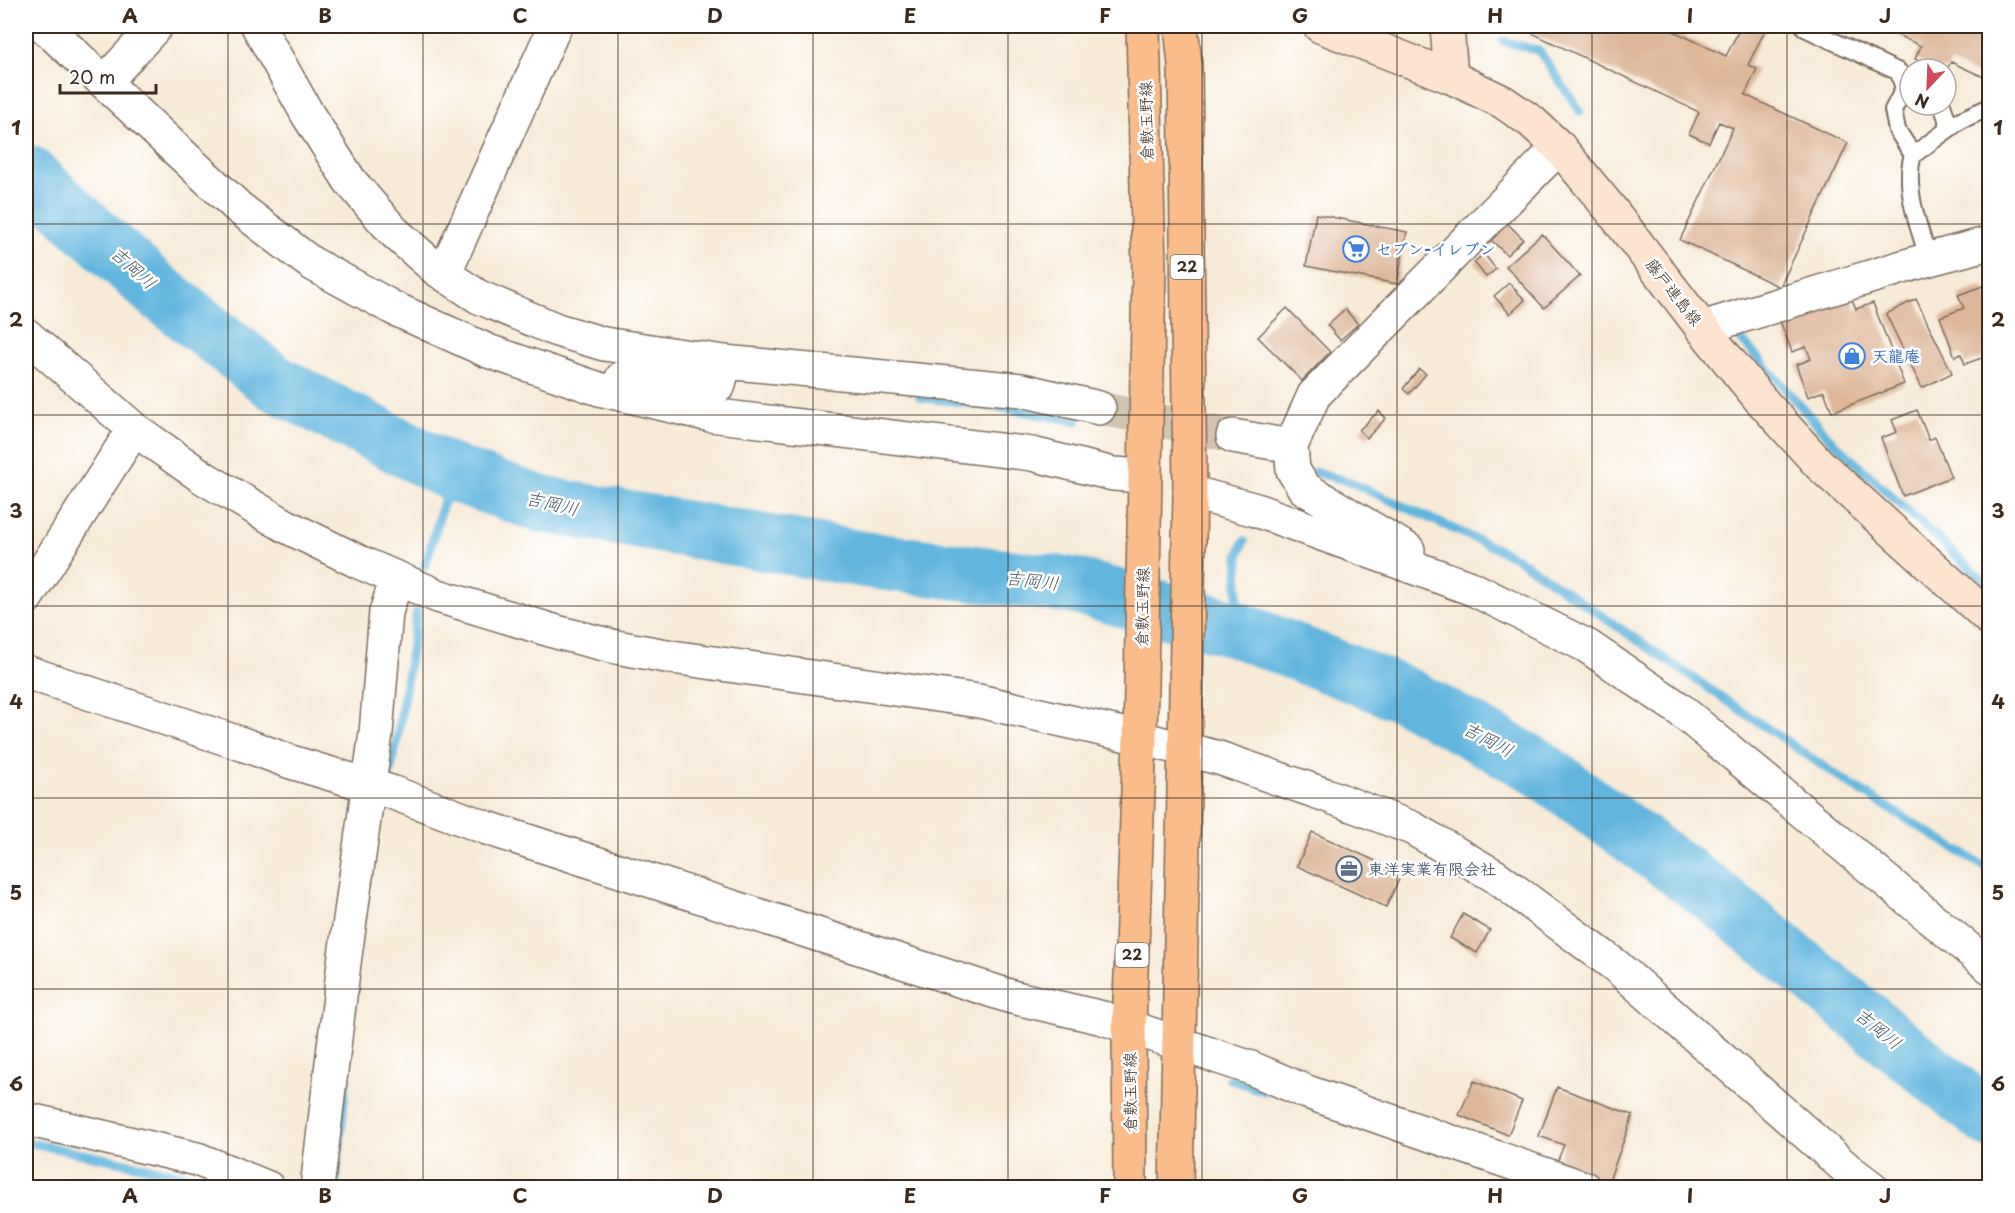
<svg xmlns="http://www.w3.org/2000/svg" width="2015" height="1213" viewBox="0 0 2015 1213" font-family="'Playpen Sans','Klee One',sans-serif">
<rect width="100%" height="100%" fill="#fff"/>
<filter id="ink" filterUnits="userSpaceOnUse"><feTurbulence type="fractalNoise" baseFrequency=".0167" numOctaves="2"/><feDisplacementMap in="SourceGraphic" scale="12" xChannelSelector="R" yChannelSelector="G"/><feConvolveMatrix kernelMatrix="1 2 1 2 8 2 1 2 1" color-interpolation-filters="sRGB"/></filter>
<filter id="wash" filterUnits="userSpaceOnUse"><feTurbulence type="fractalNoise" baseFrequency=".008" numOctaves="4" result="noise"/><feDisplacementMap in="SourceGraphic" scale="24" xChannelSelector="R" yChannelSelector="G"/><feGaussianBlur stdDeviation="1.35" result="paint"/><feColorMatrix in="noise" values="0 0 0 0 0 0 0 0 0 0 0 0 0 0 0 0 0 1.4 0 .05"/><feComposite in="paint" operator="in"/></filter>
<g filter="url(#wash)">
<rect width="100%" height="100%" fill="#f7ead6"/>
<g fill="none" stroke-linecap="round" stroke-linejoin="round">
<!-- stream -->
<path stroke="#62b6de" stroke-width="9" d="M1503,41L1539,51L1580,111
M1741,339L1831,440L1990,587
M920,397L998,407L1077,421
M1315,472L1350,482L1515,557L1851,785L1990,870
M425,566L452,473
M1236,629L1239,555L1244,541
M387,787L397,741L417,612
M1052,1022L1069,1028
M1230,1079L1264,1091
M26,1142L197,1178L217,1188
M335,1188L346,1079"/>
<!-- river -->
<path stroke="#62b6de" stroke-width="57" d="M26,172L155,289L275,383L452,473L540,504L867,560L1075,586L1236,629L1405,695L1538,767L1712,894L1990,1120"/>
</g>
<g id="blocks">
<!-- building -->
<path fill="#deb799" d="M1517,26H1663L1726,56L1741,26H1767L1748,65L1757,69L1745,95L1848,143L1780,287L1680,240L1733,128L1719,122L1709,143L1689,134L1699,112Z
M1883,26H1990V80L1951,62L1947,69H1936L1915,59L1921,46L1882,28Z
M1316,214L1407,232L1397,284L1306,266Z
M1507,223L1523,239L1507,255L1491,240Z
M1542,234L1580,276L1544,308L1506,266Z
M1484,254L1496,269L1486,277L1474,262Z
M1509,283L1525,300L1510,314L1494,296Z
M1983,286L1990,304V355L1965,364L1961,354L1955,357L1940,317L1964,308L1958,295Z
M1850,295L1856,309L1873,303L1904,384L1832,412L1824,391L1808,397L1796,365L1811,359L1806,347L1792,352L1780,321Z
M1916,299L1952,373L1922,388L1886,314Z
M1287,308L1330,352L1302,381L1258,337Z
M1345,309L1358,324L1340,340L1327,325Z
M1419,369L1426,374L1409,394L1403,389Z
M1917,410L1929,440L1935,437L1951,477L1903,496L1881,438L1897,432L1892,420Z
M1379,411L1386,418L1367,438L1359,430Z
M1312,832L1402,873L1386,907L1297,866Z
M1463,914L1490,930L1477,953L1450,938Z
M1474,1081L1522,1101L1508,1135L1459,1115Z
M1557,1087L1633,1115L1607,1186L1555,1167L1564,1145L1539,1136Z"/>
</g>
</g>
<g filter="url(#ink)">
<use href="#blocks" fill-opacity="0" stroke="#7d6d5e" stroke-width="1.5"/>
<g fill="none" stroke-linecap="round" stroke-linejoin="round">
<!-- street-tunnel -->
<path stroke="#d1c4b1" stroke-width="33" stroke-dasharray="33 16" stroke-linecap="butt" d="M1099,408L1233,436"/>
<!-- lane casing -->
<g stroke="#7d6d5e" stroke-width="20">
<path id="lane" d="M1805,28L1899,72L1904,89L1893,110L1897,130L1913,155C1903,186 1919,229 1929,259
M1942,105L1947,119V130
M1913,155L1961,120L1990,107"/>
</g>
<!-- street casing -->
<g stroke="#7d6d5e" stroke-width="36">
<path id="street" d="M44,26L239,208L311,263L393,308L488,351L599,389L710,415L1032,454L1113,474L1144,476
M258,26L308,115L350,181L393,231L436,269L479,297L557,330L604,344L724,362L1022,390L1099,408
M105,82L156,26
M444,274L555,26
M1702,328L1929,259L1990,243
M26,335L134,429L204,478L286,526L359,562L438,596L560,633L616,647L672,657L979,701L1140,738L1219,758L1326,795L1412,828L1495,876L1616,966L1847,1169L1872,1188
M622,378L719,385L724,362
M1233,436L1291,446
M1190,492L1256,510L1473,589L1587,646L1678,708L1990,967
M1408,550L1304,488L1293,470L1291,446L1314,395L1559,147
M26,598L134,429
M26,672L245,745L291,762L391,792L487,828L1012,997L1103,1018L1251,1068L1307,1092L1584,1188
M26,1119L197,1159L268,1188
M317,1188L344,963L376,733L386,612L397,578"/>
</g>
<!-- secondary casing -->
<g stroke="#7d6d5e" stroke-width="36">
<path id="secondary" d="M1320,26L1451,77L1503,102L1532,122L1559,147L1612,211L1702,328L1760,399L1820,465L1990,619
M1447,26L1451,77"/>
</g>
<!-- primary casing -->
<g stroke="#7d6d5e" stroke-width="36">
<path id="primary" d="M1130,1188L1129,1027L1140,738L1149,269L1143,26
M1176,1188L1190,492L1185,64L1181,26"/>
</g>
<!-- lane -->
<use href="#lane" stroke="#fff" stroke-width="16"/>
<!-- street -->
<use href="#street" stroke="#fff" stroke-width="33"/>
<!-- secondary -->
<use href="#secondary" stroke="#fde4d0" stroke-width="33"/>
<!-- primary -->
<use href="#primary" stroke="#f9bc8a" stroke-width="33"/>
</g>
</g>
<!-- grid -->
<path fill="none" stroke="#3b2a1e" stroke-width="1.5" stroke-opacity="0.55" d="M228,26V1188M423,26V1188M618,26V1188M813,26V1188M1008,26V1188M1202,26V1188M1397,26V1188M1592,26V1188M1787,26V1188M26,224H1990M26,415H1990M26,606H1990M26,798H1990M26,989H1990"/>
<!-- icons -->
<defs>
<g id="supermarket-ring" transform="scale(1.35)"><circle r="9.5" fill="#fff" stroke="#3f7fe0" stroke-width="1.5"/><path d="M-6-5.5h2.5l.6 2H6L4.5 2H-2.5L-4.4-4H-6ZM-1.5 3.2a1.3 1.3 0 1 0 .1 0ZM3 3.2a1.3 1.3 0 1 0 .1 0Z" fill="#3f7fe0"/></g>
<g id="shop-ring" transform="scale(1.35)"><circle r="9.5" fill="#fff" stroke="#3f7fe0" stroke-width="1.5"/><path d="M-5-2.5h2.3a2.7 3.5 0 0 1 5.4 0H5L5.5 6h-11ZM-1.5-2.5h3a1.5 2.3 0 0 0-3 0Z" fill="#3f7fe0"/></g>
<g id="office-ring" transform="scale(1.35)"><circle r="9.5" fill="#fff" stroke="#5c6f8a" stroke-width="1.5"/><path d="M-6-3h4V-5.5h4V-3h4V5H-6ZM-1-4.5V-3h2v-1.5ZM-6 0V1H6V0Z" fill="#5c6f8a"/></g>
</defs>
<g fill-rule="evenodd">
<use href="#supermarket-ring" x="1356" y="249"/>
<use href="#shop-ring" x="1852" y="356"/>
<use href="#office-ring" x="1349" y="869"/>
</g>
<g text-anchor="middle" stroke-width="5" stroke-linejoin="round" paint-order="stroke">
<!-- shield labels -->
<g fill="#fff" stroke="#766a62" stroke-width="1.5">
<rect x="1170.5" y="255" width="33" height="24" rx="4.5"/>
<rect x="1115.5" y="943" width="33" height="24" rx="4.5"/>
</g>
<g font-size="15" font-weight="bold" fill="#3b2a1e">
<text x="1187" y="272">22</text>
<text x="1132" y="960">22</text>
</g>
<!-- street labels -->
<g font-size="16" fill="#3b2a1e" stroke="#fff">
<text transform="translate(1146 121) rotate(-91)" y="6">倉敷玉野線</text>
<text transform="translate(1674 292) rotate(52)" y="6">藤戸連島線</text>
<text transform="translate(1142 607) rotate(-89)" y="6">倉敷玉野線</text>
<text transform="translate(1130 1092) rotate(-90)" y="6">倉敷玉野線</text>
</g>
<!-- shop labels -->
<g font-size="16" font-weight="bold" fill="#366cbe" stroke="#fff" text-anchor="start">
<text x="1376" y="255">セブン-イレブン</text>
<text x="1872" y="362">天龍庵</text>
</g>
<!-- service labels -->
<g font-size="16" font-weight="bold" fill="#4e5e75" stroke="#fff" text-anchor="start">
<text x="1368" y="875">東洋実業有限会社</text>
</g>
<!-- water labels -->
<g font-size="18" font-style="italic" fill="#495b61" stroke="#fff">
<text transform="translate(133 268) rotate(42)" y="6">吉岡川</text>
<text transform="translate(552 504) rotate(13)" y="6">吉岡川</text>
<text transform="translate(1032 581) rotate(7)" y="6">吉岡川</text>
<text transform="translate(1488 740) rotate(28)" y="6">吉岡川</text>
<text transform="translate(1878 1029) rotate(39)" y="6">吉岡川</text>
</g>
</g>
<!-- margin -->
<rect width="2015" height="1213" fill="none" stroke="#fff" stroke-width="66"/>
<!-- north arrow -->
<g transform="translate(1928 87) rotate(203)"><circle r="28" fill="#ffffff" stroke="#b1aaa5" stroke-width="1.5"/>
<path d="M0-4.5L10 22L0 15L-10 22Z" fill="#d1495b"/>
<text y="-9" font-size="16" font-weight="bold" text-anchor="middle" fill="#3b2a1e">N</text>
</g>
<!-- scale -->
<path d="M60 84v9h96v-9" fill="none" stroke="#3b2a1e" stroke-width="3"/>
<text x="69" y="84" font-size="18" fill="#3b2a1e" stroke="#ffffff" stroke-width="4.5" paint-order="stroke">20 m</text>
<rect x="33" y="33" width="1949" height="1147" fill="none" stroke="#3b2a1e" stroke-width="2"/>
<g font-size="20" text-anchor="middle" font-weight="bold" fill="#3b2a1e">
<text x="130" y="23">A</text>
<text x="325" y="23">B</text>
<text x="520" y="23">C</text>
<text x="715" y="23">D</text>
<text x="910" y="23">E</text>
<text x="1105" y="23">F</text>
<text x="1300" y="23">G</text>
<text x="1495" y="23">H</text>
<text x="1690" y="23">I</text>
<text x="1885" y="23">J</text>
<text x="16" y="135">1</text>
<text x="1998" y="135">1</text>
<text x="16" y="327">2</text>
<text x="1998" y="327">2</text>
<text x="16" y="518">3</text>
<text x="1998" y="518">3</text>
<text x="16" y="709">4</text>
<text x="1998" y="709">4</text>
<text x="16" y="900">5</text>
<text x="1998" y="900">5</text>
<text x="16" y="1091">6</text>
<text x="1998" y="1091">6</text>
<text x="130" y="1203">A</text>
<text x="325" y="1203">B</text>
<text x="520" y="1203">C</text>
<text x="715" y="1203">D</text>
<text x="910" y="1203">E</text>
<text x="1105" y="1203">F</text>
<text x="1300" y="1203">G</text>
<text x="1495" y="1203">H</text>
<text x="1690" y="1203">I</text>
<text x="1885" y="1203">J</text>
</g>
</svg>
